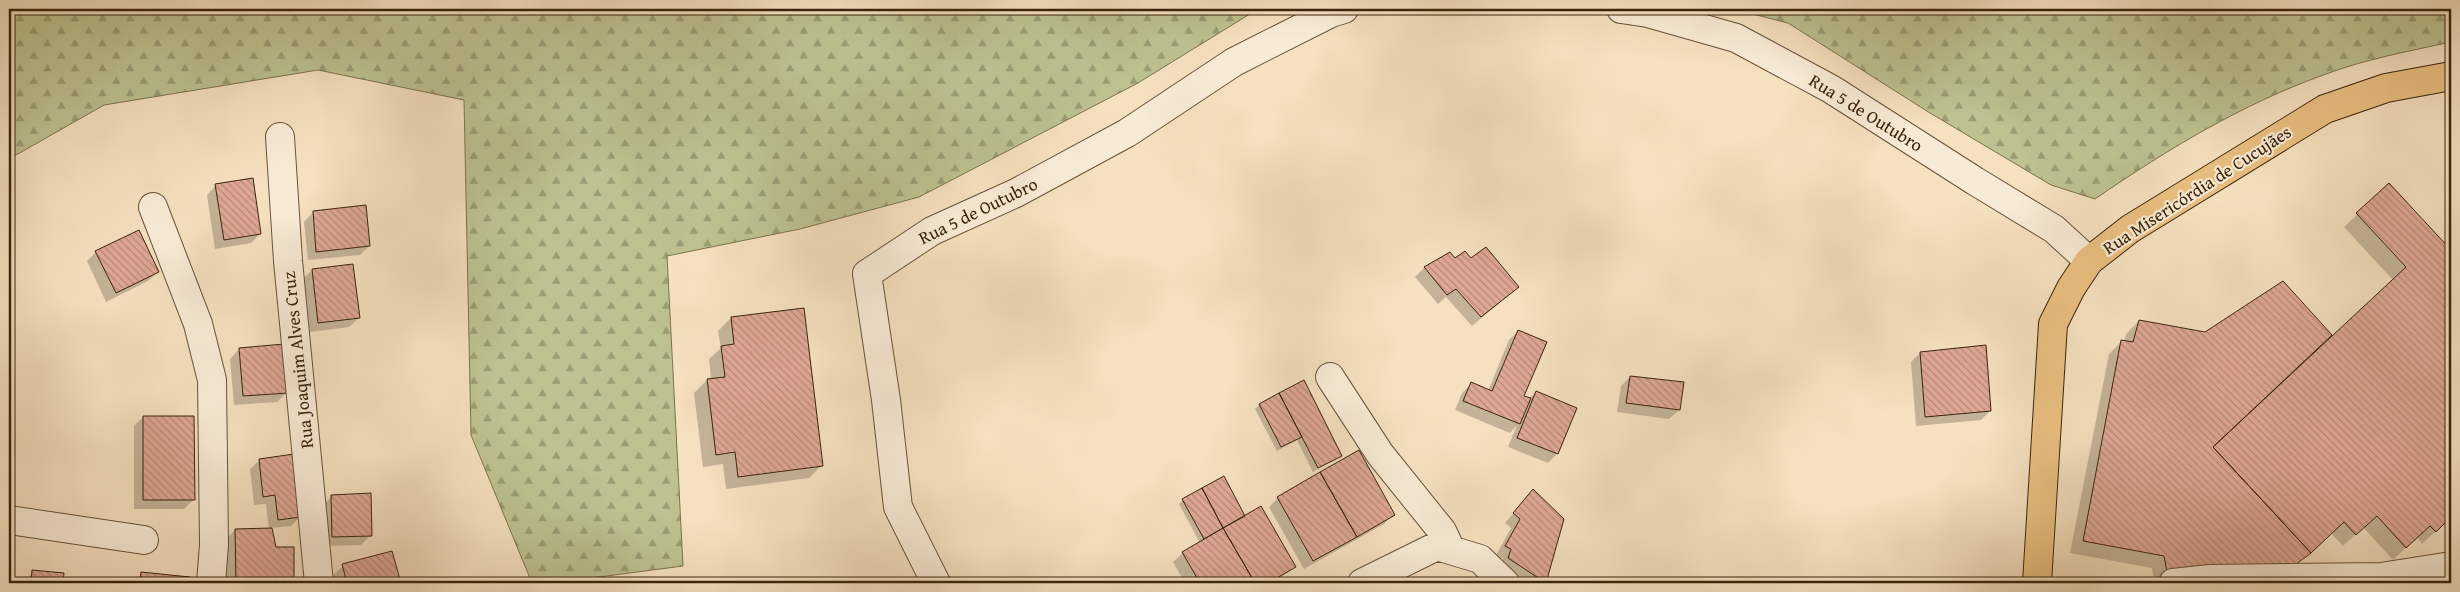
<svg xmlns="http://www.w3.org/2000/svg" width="2460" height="592" viewBox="0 0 2460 592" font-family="'Gentium Book Plus',serif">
<defs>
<pattern id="forest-firs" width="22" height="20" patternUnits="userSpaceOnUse" patternTransform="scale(1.25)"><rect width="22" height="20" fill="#bdc291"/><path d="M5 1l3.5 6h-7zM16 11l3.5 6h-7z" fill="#9b9d75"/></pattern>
<pattern id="building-back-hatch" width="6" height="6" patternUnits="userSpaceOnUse" patternTransform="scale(1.25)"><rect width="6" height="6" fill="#dfa895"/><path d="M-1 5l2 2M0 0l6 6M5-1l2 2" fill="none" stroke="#b68978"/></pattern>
</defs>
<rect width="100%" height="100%" fill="#f5e0bf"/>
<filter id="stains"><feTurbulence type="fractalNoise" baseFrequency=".004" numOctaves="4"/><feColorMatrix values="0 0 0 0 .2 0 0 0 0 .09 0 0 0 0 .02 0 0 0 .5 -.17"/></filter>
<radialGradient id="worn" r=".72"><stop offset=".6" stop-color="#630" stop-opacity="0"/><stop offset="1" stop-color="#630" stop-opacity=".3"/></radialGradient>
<!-- forest -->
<path fill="url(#forest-firs)" stroke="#7b734e" d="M9,9H1258L1138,83L919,197L800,229L667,256L683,566L553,583H532L471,435L464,100L318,70L104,105L9,159Z
M1733,9H2451V42C2410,51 2366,59 2326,74C2242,104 2168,149 2095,199L2051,185L1930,113L1788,23Z"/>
<!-- shadow -->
<path fill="#0003" d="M216,185L260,234L251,243L215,249L207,195Z
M2388,185L2451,252V517L2422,544L2417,537L2393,560L2363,527L2343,546L2331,533L2281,578L2154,583L2152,568L2070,553L2109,354L2122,341L2124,342L2126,334L2139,321L2205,333L2283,283L2332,337L2393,280L2344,227Z
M313,212L369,246L360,255L308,260L304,222Z
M96,252L158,272L148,281L106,302L87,261Z
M1450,254L1454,260H1471L1518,287L1472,326L1446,297L1438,304L1415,277L1424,268Z
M312,270L359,318L349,327L310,332L303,279Z
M803,309L822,465L809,478L726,489L723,464L703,467L694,393L707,380H711L709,359L721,348L718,331L731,318Z
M1518,331L1523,396L1529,399L1536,392L1576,408L1557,454L1548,463L1508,447L1517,425L1510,433L1455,410L1462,393L1471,384L1488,391L1509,340Z
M239,349L287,392L277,402L234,405L230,359Z
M1920,353L1990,411L1981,420L1916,426L1911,362Z
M1630,377L1679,410L1669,419L1617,412L1621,386Z
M1259,405L1340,456L1313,472L1297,440L1277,451L1255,409Z
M143,417L194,499L184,509H134V426Z
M260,460L300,517L291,526L271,528L275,548H293V583H226V539L235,530L269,529L266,504L254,505L250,469Z
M1533,491L1562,519L1545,583H1522L1500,567L1503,559L1496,555L1511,528L1505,523Z
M332,496L371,535L361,545L323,546V505Z
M1278,498L1393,514L1384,524L1304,569L1269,507Z
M1183,500L1244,517L1295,567L1273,583H1185L1173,562L1183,553L1200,543L1179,504Z
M391,552L399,583H336L333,575L343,566Z
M33,572L62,574V583H23Z
M141,574L189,578L188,583H132Z"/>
<!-- building -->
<path fill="url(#building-back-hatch)" stroke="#39240c" d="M253,178L261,234L224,240L215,184Z
M2389,183L2451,250V517L2436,532L2430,526L2406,548L2377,516L2356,535L2344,522L2311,553L2213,447L2406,267L2356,213Z
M366,205L370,246L316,252L313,211Z
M139,230L159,272L116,293L95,251Z
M1486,247L1519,287L1481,317L1456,289L1447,295L1424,267L1450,252L1455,258L1465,251L1471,258Z
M353,264L360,318L318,323L312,269Z
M2283,281L2332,335L2213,447L2311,553L2295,565L2167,572L2164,556L2083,541L2121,340L2133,342L2139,320L2205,332Z
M804,308L823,466L738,477L735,452L716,455L707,379L725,377L721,346L734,344L731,317Z
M1518,330L1547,342L1524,396L1531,398L1520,424L1463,401L1471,382L1492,391Z
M284,344L288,393L243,396L239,348Z
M1986,345L1991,411L1925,417L1920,352Z
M1630,376L1684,382L1680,410L1626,403Z
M1304,380L1342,456L1318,468L1279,393Z
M1536,391L1577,408L1558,454L1517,438Z
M1279,393L1302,437L1281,447L1259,404Z
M143,416H194L195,500H143Z
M1359,450L1395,515L1357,537L1320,472Z
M294,454L301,517L278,520L275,495L263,497L259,459Z
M1320,472L1357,537L1313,561L1277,497Z
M1224,476L1245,516L1223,528L1202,488Z
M1202,488L1223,528L1204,539L1182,499Z
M1533,489L1564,519L1546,583L1508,558L1511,549L1505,546L1520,519L1513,513Z
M371,493L372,536L332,537L331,495Z
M1261,506L1296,567L1268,583H1255L1223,528Z
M272,528L276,547H294V583H236L235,529Z
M1223,528L1255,583H1200L1182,552Z
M392,551L401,583H347L342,564Z
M32,570L64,573L63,583H31Z
M141,572L190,577L189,583H140Z"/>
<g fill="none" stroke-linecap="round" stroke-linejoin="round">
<!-- minor casing -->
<g stroke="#685339" stroke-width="30">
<path id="minor" d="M1621,9L1648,13L1736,38L1831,89L1975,181L2054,229L2089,261
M280,137L288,261L319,583
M153,207L198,324L212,380L214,545L211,583
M1330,377L1380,454L1442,531L1451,550
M9,520L144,540
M936,583L898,507L886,400L867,274L932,231L1016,193L1127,133L1234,62L1331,13L1344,9
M1362,583L1437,546L1480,559L1505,583
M2173,583L2210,579L2381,577L2451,566"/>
</g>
<!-- major casing -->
<g stroke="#39240c" stroke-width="30">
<path id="major" d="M2037,583L2053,324L2071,288L2089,261L2130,229L2325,109L2386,88L2451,76"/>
</g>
<!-- minor -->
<use href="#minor" stroke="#f8ebd5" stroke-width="28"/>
<!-- major -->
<use href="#major" stroke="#eac080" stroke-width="28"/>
</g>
<g text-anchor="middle" stroke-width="4.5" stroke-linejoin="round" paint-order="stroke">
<!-- street labels -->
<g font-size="18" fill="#39240c" stroke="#f8ebd5">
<text transform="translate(1866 113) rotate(32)" y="6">Rua 5 de Outubro</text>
<text transform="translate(2197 190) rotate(-33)" y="6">Rua Misericórdia de Cucujães</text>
<text transform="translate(978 211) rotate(-26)" y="6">Rua 5 de Outubro</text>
<text transform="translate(298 360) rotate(-96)" y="6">Rua Joaquim Alves Cruz</text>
</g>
</g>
<!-- margin -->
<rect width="2460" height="592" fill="none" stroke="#f5e0bf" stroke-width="30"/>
<rect x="10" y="10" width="2440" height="572" fill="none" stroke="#39240c" stroke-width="2.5"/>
<rect x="15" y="15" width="2430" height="562" fill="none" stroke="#39240c"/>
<rect width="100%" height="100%" filter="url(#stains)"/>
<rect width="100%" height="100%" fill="url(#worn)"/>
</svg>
